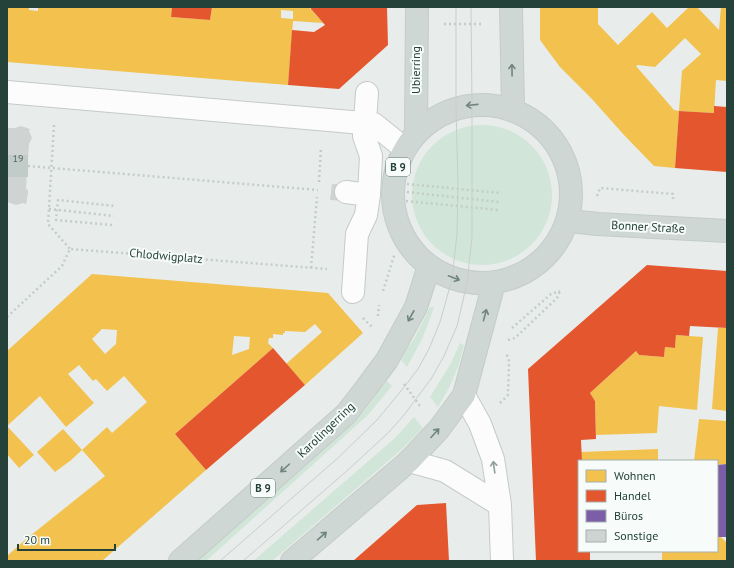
<svg xmlns="http://www.w3.org/2000/svg" width="734" height="568" viewBox="0 0 734 568" font-family="'PT Sans',sans-serif">
<rect width="100%" height="100%" fill="#e8edeb"/>
<!-- green -->
<path fill="#d1e6d8" d="M412 195a70 70 0 1 1 140 0a70 70 0 1 1-140 0Z
M430,307H434L427,327L420,343L407,367L401,360L407,348L414,339Z
M460,343L464,345L458,367L449,388L438,407L430,397L451,363Z
M387,381L392,386L368,415L206,561H198L364,411Z
M414,417L423,428L401,450L272,561H253L395,438Z"/>
<!-- homes -->
<path fill="#f2c14e" fill-rule="evenodd" d="M7,7H29V10L38,11V7H172L171,17L210,20L212,7H309L323,23L293,21L288,85L7,62ZM281,10L293,11V19L281,18Z
M540,7H598V24L618,45L652,12L667,28L689,7H697L719,30L721,7H727V81L716,80L714,113L679,111L682,71L701,54L685,38L655,67L638,65L636,66L674,110L679,111L675,168L654,166L624,135L591,98L560,67L540,40Z
M92,274L328,293L363,333L305,385L286,364L322,332L315,324L305,332L285,331V333H283V335L273,334V338H269L268,343L273,348L175,434L206,470L102,561H7V556L25,540L105,476L82,450L107,427L112,433L147,402L124,376L107,391L96,379L93,381L79,365L68,374L94,403L66,427L40,396L7,426L34,455L19,468L7,454V351ZM102,329L117,330L116,344L105,354L92,339ZM234,336L250,337L249,349L232,355Z
M718,328H727V411L712,409Z
M676,335L703,337L697,410L659,406L657,433L596,435L595,401L590,393L636,351L639,355L664,357L665,347L675,348Z
M699,419L727,421V464L717,465V461H694Z
M63,429L82,450L70,461L55,472L37,452Z
M658,449V461H582L581,452Z
M717,537H721L727,543V561H662V551H717Z"/>
<!-- shops -->
<path fill="#e4572e" d="M172,7H212L210,20L171,17Z
M311,7H387L388,45L339,89L288,85L292,30L314,32L325,25L311,9Z
M714,106L727,107V172L675,168L679,111L714,113Z
M647,265L727,271V328L690,326L689,336L676,335L675,348L665,347L664,357L639,355L636,351L590,393L595,401L596,439L581,440L582,461H579V551H590V561H536L528,369Z
M273,348L305,385L206,470L175,434Z
M446,503L449,561H353L417,505Z"/>
<!-- offices -->
<path fill="#7b5ea7" d="M727,464V537H717V465Z"/>
<!-- building -->
<path fill="#cfd4d2" d="M21,126L30,129L29,131L32,138L29,144L26,189L28,190V194L26,204L23,203L16,205L7,202V128H15Z
M332,184L347,185L345,201L330,200Z"/>
<g fill="none" stroke-linecap="round" stroke-linejoin="round">
<!-- minor-tunnel -->
<path stroke="#c1cbc8" stroke-width="22" stroke-dasharray="22 11" stroke-linecap="butt" d="M7,166H28"/>
<!-- minor casing -->
<g stroke="#c5cac8" stroke-width="24">
<path id="minor" d="M7,92L374,124L405,149
M346,192L369,195
M353,292L357,234L366,215L369,195L371,156L364,136L367,93
M464,395L480,424L493,459L500,505L502,561
M409,461L445,471L500,505"/>
</g>
<!-- major casing -->
<g stroke="#c3ccc9" stroke-width="24">
<path id="major" d="M511,7L513,109
M393 194a89 89 0 1 1 178 0a89 89 0 1 1-178 0Z
M416,133L417,7
M569,221L598,224L727,231
M180,561L346,414L367,387L387,360L416,307L429,266
M292,561L409,461L439,429L464,395L494,283"/>
</g>
<!-- path -->
<path stroke="#c3ccca" stroke-width="2.5" stroke-dasharray="2 3" stroke-linecap="butt" d="M444,24H483
M54,125L48,224L70,249
M28,166L318,190
M319,182L321,147
M397,183L500,193
M397,191L499,202
M597,196L600,188L673,194V199
M396,200L498,210
M49,209L114,216
M112,225L56,220L58,200L115,206
M311,268L317,197
M383,291L395,253
M378,316L379,305
M7,317L62,266L70,249L327,269
M363,318L372,327
M512,328L551,294L560,291
M508,340L515,338L557,298L560,291
M404,384L420,406
M500,403L508,395L509,361L506,352"/>
<!-- minor -->
<use href="#minor" stroke="#fcfcfc" stroke-width="22"/>
<!-- major -->
<use href="#major" stroke="#cfd7d5" stroke-width="22"/>
<!-- tram -->
<path stroke="#c9cdcc" stroke-width="1" d="M220,561L339,457L377,420L405,386L418,369L429,349L440,322L452,279L457,234L458,185L456,107V7
M243,561L349,469L389,432L404,415L431,379L444,356L457,326L467,283L472,237V104L471,7"/>
</g>
<!-- one-way arrows -->
<defs><path id="oneway-shaft" d="M-6 0H5M1.5-3L5.5 0L1.5 3" fill="none" stroke-width="1.6" stroke-linecap="round" stroke-linejoin="round"/></defs>
<g stroke="#718580">
<use href="#oneway-shaft" transform="translate(512 70) rotate(-91)"/>
<use href="#oneway-shaft" transform="translate(472 105) rotate(174)"/>
<use href="#oneway-shaft" transform="translate(454 278) rotate(21)"/>
<use href="#oneway-shaft" transform="translate(485 315) rotate(-75)"/>
<use href="#oneway-shaft" transform="translate(411 316) rotate(119)"/>
<use href="#oneway-shaft" transform="translate(435 433) rotate(-48)"/>
<use href="#oneway-shaft" transform="translate(285 468) rotate(138)"/>
<use href="#oneway-shaft" transform="translate(322 536) rotate(-41)"/>
</g>
<use stroke="#909f9b" href="#oneway-shaft" transform="translate(494 467) rotate(-98)"/>
<g text-anchor="middle" stroke-width="4" stroke-linejoin="round" paint-order="stroke">
<!-- number labels -->
<g font-size="10" fill="#506761">
<text x="18" y="162">19</text>
</g>
<!-- shield labels -->
<g fill="#f7fbf9" stroke="#637a73" stroke-width="1">
<rect x="386" y="158" width="24" height="18" rx="3"/>
<rect x="251" y="479" width="24" height="18" rx="3"/>
</g>
<g font-size="11" font-weight="bold" fill="#24423a">
<text x="398" y="171">B 9</text>
<text x="263" y="492">B 9</text>
</g>
<!-- street labels -->
<g font-size="12" fill="#24423a" stroke="#f7fbf9">
<text transform="translate(416 70) rotate(-90)" y="4">Ubierring</text>
<text transform="translate(648 227) rotate(3)" y="4">Bonner Straße</text>
<text transform="translate(166 256) rotate(5)" y="4">Chlodwigplatz</text>
<text transform="translate(326 430) rotate(-44)" y="4">Karolingerring</text>
</g>
</g>
<!-- border -->
<rect width="734" height="568" fill="none" stroke="#24423a" stroke-width="16"/>
<!-- legend -->
<rect x="578" y="460" width="140" height="92" fill="#f7fbf9" stroke="#a3b1ad"/>
<rect x="586" y="470" width="20" height="12" fill="#f2c14e" stroke="#a3b1ad"/>
<text x="614" y="480" font-size="12" fill="#24423a">Wohnen</text>
<rect x="586" y="490" width="20" height="12" fill="#e4572e" stroke="#a3b1ad"/>
<text x="614" y="500" font-size="12" fill="#24423a">Handel</text>
<rect x="586" y="510" width="20" height="12" fill="#7b5ea7" stroke="#a3b1ad"/>
<text x="614" y="520" font-size="12" fill="#24423a">Büros</text>
<rect x="586" y="530" width="20" height="12" fill="#cfd4d2" stroke="#a3b1ad"/>
<text x="614" y="540" font-size="12" fill="#24423a">Sonstige</text>
<!-- scale -->
<path d="M18 544v6h97v-6" fill="none" stroke="#24423a" stroke-width="2"/>
<text x="24" y="544" font-size="12" fill="#24423a" stroke="#f7fbf9" stroke-width="3" paint-order="stroke">20 m</text>
</svg>
